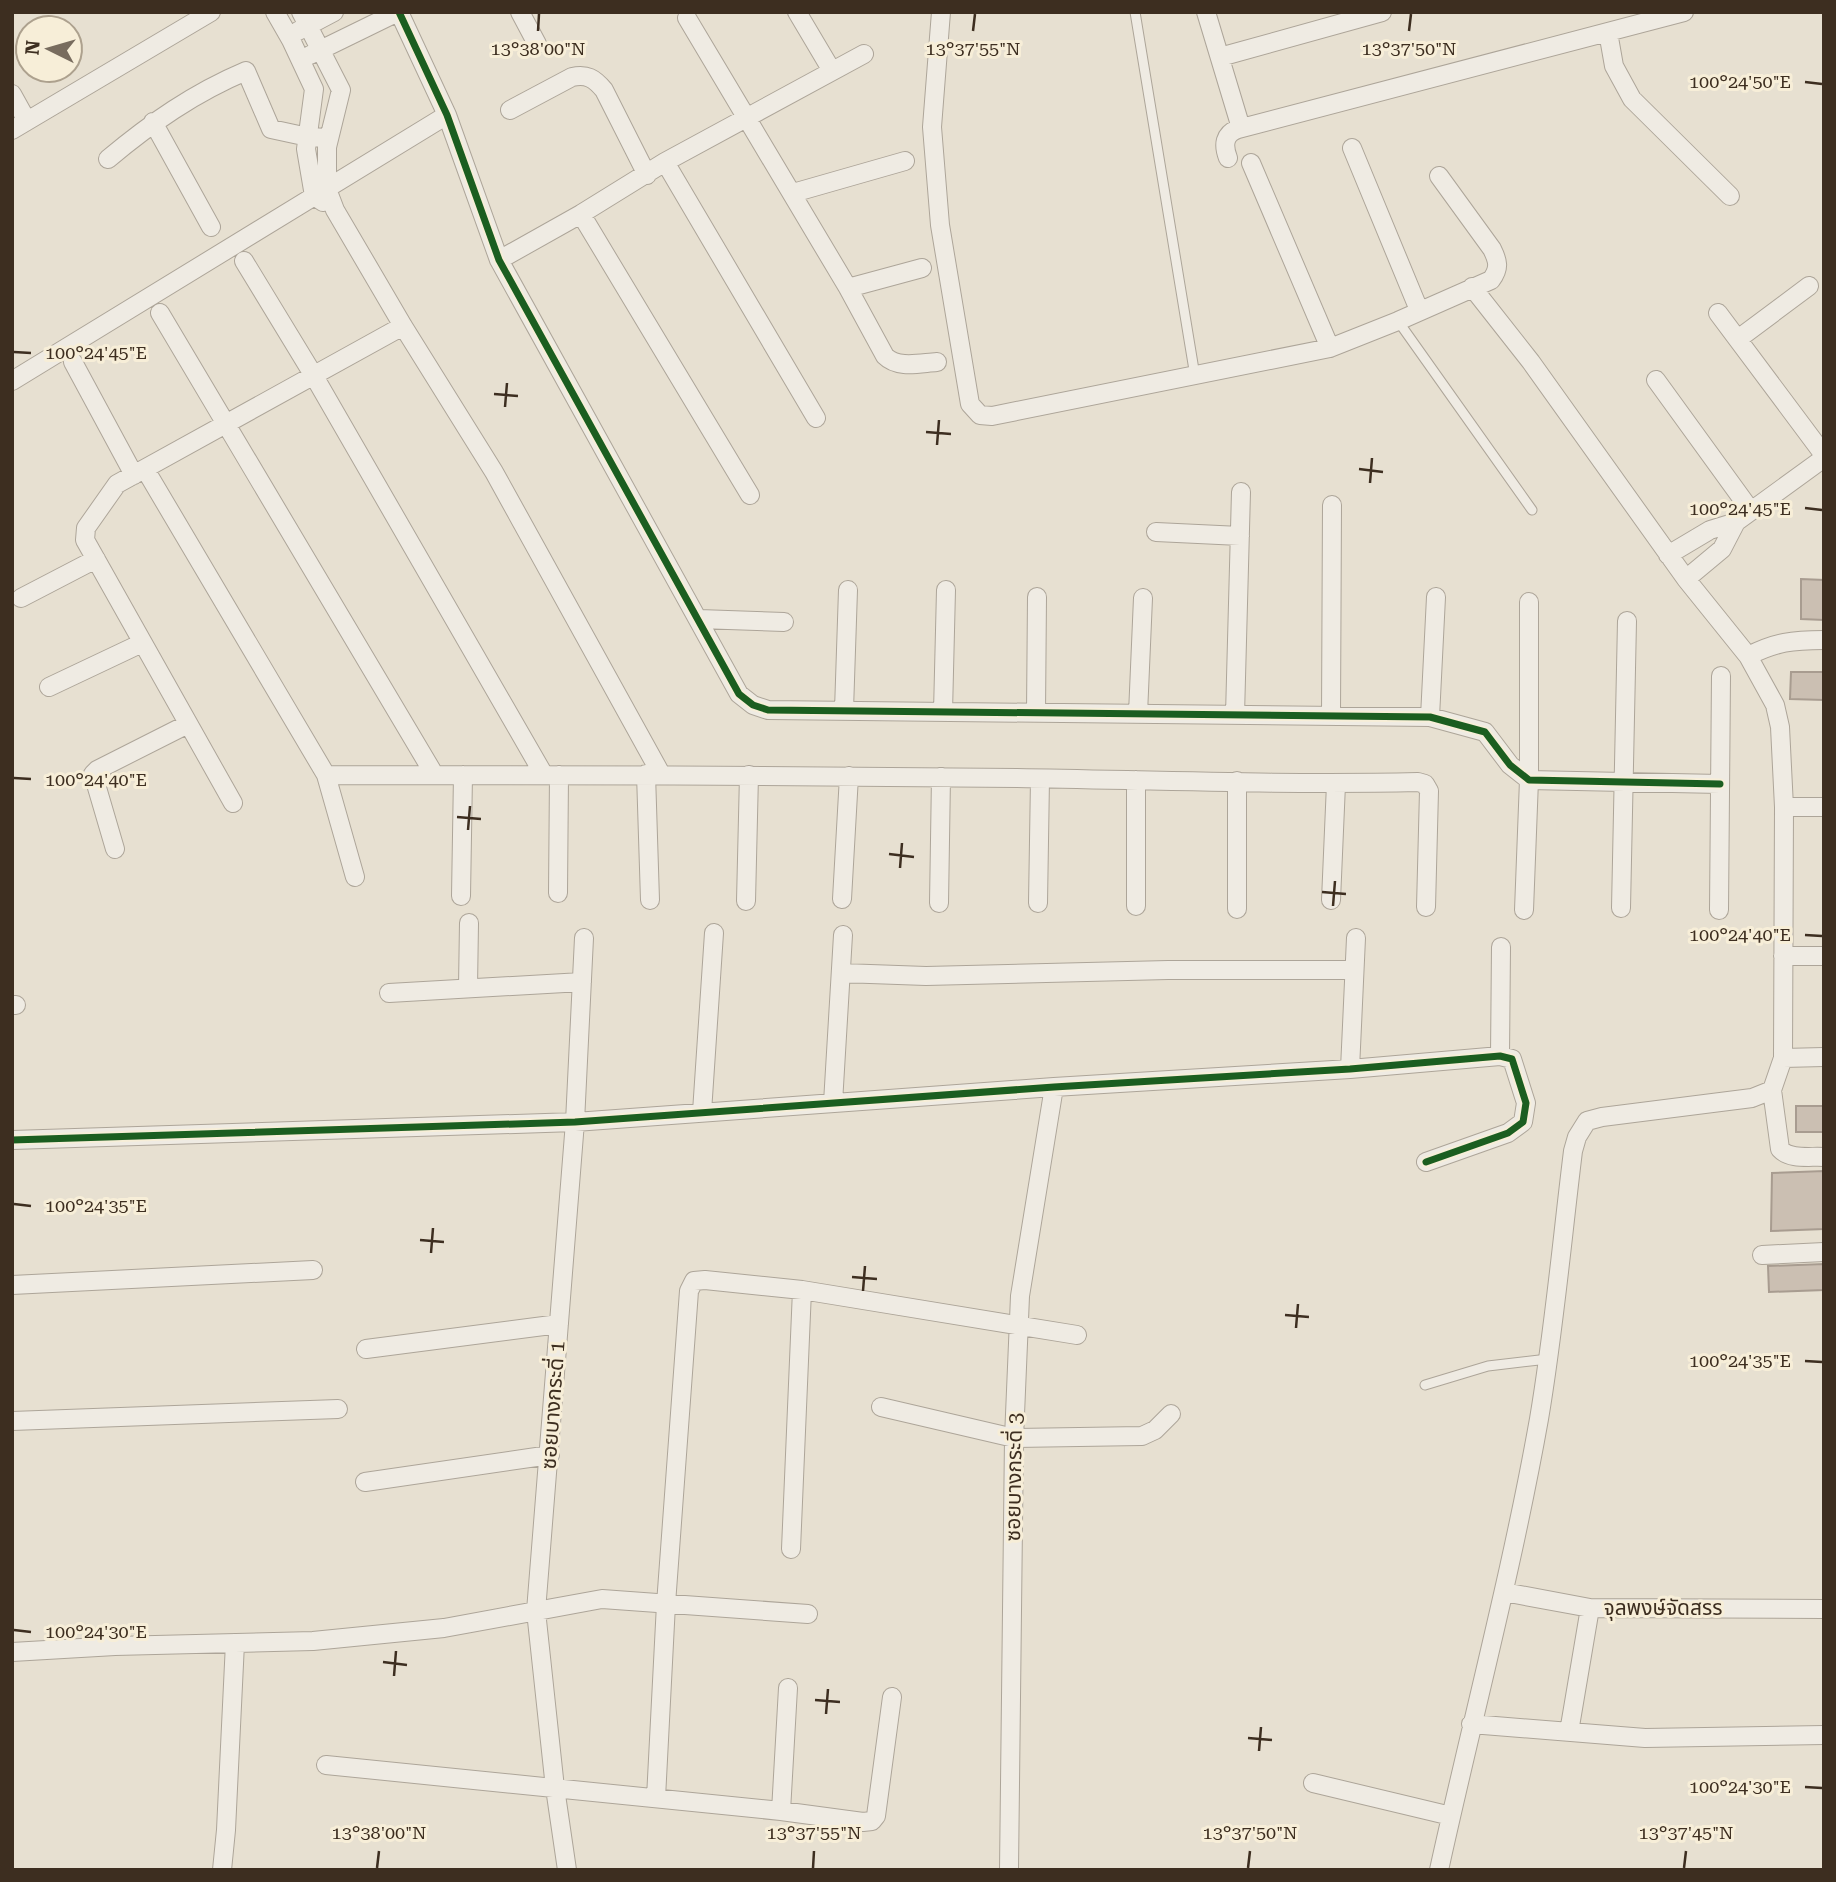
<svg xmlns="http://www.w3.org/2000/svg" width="1836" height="1882" viewBox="0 0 1836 1882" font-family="'Roboto Serif','Noto Sans Thai',serif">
<rect width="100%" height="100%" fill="#e7e0d1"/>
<!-- building -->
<path fill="#cbbfb2" stroke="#a89c90" stroke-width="2" d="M1801,579L1824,580V620L1801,619Z
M1791,672H1824V700L1790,699Z
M1796,1106H1824V1132H1796Z
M1824,1171V1229L1771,1231L1772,1173Z
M1824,1264V1290L1769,1292L1768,1266Z"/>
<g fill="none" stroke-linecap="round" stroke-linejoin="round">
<!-- service casing -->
<g stroke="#ada599" stroke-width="11">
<path id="service" d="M1135,12L1195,376
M1398,321L1532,510
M1425,1385L1488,1366L1548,1359"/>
</g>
<!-- minor casing -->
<g stroke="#ada599" stroke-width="20">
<path id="minor" d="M275,12L291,40L314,89L306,149L314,196L323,202
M301,12L341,90L327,147V189L335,210L403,326L494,472L661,774
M399,12L447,115L499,260L739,694L753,705L768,710L1430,717L1485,732L1510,765L1529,780L1720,784
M520,12L537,44
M797,12L832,71
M941,12L932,127L940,225L970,404L980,415L992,416L1330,348L1398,321L1491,280C1500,268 1498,261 1492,249L1439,176
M1206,12L1241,128
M687,18L848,288L885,356C898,369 920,363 937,362
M298,31L334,12
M1608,32L1614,66L1632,99L1730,196
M310,55L398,12
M1220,57L1382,12
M12,94L27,121
M510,110L572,77C587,74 594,78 604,90L647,175
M153,122L211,227
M12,130L211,12
M1352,148L1419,310
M1228,158C1223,145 1224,134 1238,129L1684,12
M108,159C151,123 194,93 246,71L271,129L308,137L329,138
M665,162L816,418
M1251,163L1330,348
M793,193L905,161
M581,214L750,495
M499,260L581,214L665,162L864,54
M244,261L314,376L544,775
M1472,287L1531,362L1686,579L1748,656L1775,705L1780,727L1784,807L1783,1058L1772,1090L1780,1149C1790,1160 1810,1156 1824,1157
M848,288L922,268
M160,313L434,774
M1718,313L1824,455
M1738,339L1809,286
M73,362L134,475
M1656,380L1751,511
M12,381L447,115
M145,469L326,775L355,877
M1156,532L1240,536
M1668,555L1710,530L1736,522L1824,458
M1686,579L1722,549L1736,522
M21,598L96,559
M699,619L784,622
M1748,656C1776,642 1792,640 1824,640
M49,687L142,643
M844,710L848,590
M943,712L946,590
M1036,712L1037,597
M1138,714L1143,598
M1235,715L1241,492
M1331,716L1332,505
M1430,717L1436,597
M646,774L650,900
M326,775C556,774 787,776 1017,778C1151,780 1284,785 1418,782L1425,784L1429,791L1426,907
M233,803L85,540L86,528L117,484L403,326
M1784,807H1824
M115,849L93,774L97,770L188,724
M558,893L559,775
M461,896L463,775
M842,899L849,776
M1331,900L1336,784
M746,901L749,775
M939,903L941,777
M1038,903L1040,779
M1136,906V780
M1621,908L1627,621
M1237,909V781
M1524,910L1529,780V602
M1719,910L1721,676
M1783,956H1824
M842,973L926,976L1168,970H1354
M468,987L469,923
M389,993L582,982
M12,1005H16
M1500,1056L1501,947
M1783,1058L1824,1057
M1350,1069L1356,938
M833,1103L843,935
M702,1112L714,933
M12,1140L575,1122L1054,1087L1350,1069L1500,1056L1512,1059L1526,1103L1523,1122L1508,1133L1426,1162
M1762,1255L1824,1252
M12,1285L313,1270
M366,1349L559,1324
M881,1407L1014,1438L1142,1436L1155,1430L1171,1414
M12,1421L338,1409
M365,1482L550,1455
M791,1549L802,1290
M1504,1592L1590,1608L1824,1609
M12,1652L115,1646L313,1641L444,1628L602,1599L808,1614
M1471,1724L1645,1738L1824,1735
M1569,1732L1590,1608
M326,1765L781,1811L863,1822L872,1821L876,1816L892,1697
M1313,1783L1451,1816
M656,1798L666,1604L689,1291L694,1281L705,1280L802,1290L1077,1335
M781,1811L788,1688
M222,1870L226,1830L235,1643
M567,1870L555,1788L536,1611L575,1122L584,938
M1009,1870L1014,1438L1020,1296L1054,1087
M1439,1870C1472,1720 1512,1571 1539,1419C1554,1331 1562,1240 1573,1151L1577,1137L1587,1121L1602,1117L1752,1098L1772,1090"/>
</g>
<!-- service -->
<use href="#service" stroke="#efebe3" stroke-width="9"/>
<!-- minor -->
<use href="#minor" stroke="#efebe3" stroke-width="18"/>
<!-- cycleway casing -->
<g stroke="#f7eed8" stroke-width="11">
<path id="cycleway" d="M399,12L447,115L499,260L739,694L753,705L768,710L1430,717L1485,732L1510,765L1529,780L1720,784
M12,1140L575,1122L1054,1087L1350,1069L1500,1056L1512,1059L1526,1103L1523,1122L1508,1133L1426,1162"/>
</g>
<!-- cycleway -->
<use href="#cycleway" stroke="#1b5e20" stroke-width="7"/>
</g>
<!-- ticks -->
<path fill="none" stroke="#3d2e20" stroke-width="2.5" d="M538,31L539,14M973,31L975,14M1409,31L1411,14M1805,82L1822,84M14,352L31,353M494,394L518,396M505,407L507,383M926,432L951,434M937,445L939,420M1359,469L1383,472M1370,483L1372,458M1805,508L1822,510M14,778L31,779M457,817L481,819M468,830L470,806M889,854L914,857M900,868L902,843M1322,892L1346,894M1333,906L1335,881M1805,935L1822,936M14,1204L31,1206M420,1240L444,1242M431,1253L433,1228M852,1277L877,1279M863,1291L865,1266M1285,1315L1309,1317M1296,1328L1298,1304M1805,1361L1822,1362M14,1630L31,1632M383,1662L407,1665M394,1676L396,1651M815,1700L840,1702M826,1714L828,1689M1248,1738L1272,1740M1259,1751L1261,1727M1805,1787L1822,1788M377,1868L379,1851M813,1868L814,1851M1248,1868L1250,1851M1684,1868L1686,1851"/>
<g text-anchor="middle" stroke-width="6" stroke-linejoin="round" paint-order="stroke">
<!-- street labels -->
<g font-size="21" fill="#3d2e20" stroke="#f7eed8">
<text transform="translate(553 1405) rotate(-86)" y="7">ซอยบางกระดี่ 1</text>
<text transform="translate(1014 1477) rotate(-89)" y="7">ซอยบางกระดี่ 3</text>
<text x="1663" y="1615">จุลพงษ์จัดสรร</text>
</g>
</g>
<g font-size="18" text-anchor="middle" fill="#3d2e20" stroke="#f7eed8" stroke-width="6" stroke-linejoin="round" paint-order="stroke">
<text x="538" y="55">13°38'00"N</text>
<text x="973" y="55">13°37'55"N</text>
<text x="1409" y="55">13°37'50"N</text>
<text x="1740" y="88">100°24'50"E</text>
<text x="96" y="359">100°24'45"E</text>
<text x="1740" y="515">100°24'45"E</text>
<text x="96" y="786">100°24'40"E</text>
<text x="1740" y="941">100°24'40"E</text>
<text x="96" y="1212">100°24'35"E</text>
<text x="1740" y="1367">100°24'35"E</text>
<text x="96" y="1638">100°24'30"E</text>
<text x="1740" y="1793">100°24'30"E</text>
<text x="379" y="1839">13°38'00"N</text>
<text x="814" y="1839">13°37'55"N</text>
<text x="1250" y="1839">13°37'50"N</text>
<text x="1686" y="1839">13°37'45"N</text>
</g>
<!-- border -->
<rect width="1836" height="1882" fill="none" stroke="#3d2e20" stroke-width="28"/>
<!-- north arrow -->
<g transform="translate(49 49) rotate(275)"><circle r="33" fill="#f7eed8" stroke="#ada18e" stroke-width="2"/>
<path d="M0-5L12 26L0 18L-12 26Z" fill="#786c5e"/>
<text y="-10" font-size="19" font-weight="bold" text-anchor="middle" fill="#3d2e20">N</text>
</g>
</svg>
